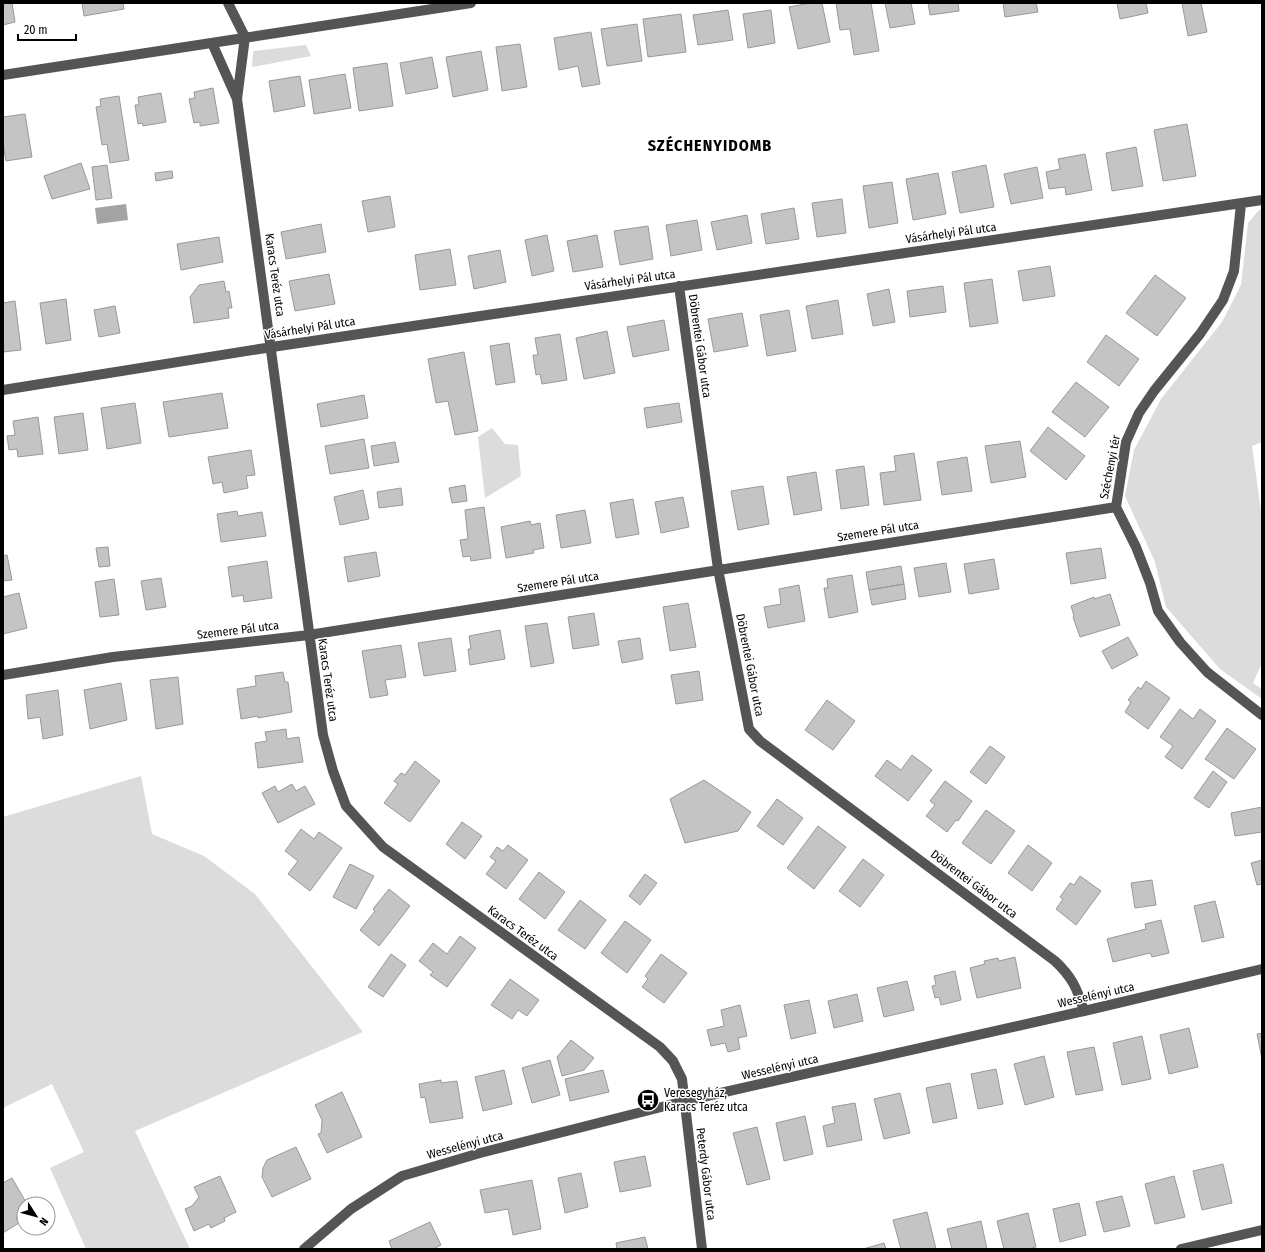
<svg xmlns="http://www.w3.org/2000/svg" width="1265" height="1252" viewBox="0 0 1265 1252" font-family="'Fira Sans Condensed',sans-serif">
<rect width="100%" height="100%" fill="#fff"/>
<!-- green -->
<path fill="#dcdcdc" d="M306,45L311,56L252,67L253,51Z
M1262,209V442L1252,446L1262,518V663L1253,683L1262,689V699L1220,669L1166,607L1155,562L1125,496L1134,450L1161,399L1222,322L1241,285L1248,223L1258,211Z
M492,428L505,444L518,445L521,476L485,498L478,437Z
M141,776L152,834L204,856L255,894L363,1032L135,1131L190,1249H86L50,1168L84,1152L52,1084L5,1107L3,1110V817Z"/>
<!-- water -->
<path fill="#a3a3a3" d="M126,204L128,220L97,224L95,208Z"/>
<!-- building -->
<path fill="#c4c4c4" stroke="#999" d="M3,3H12L15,22L3,25Z
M82,3H123L124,9L84,16Z
M810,3H822L830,42L798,49L789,7Z
M836,3H871L879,51L854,55L850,29L840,30Z
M885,3H911L915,24L890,28Z
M928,3H958L959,11L930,15Z
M1003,3H1036L1038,12L1005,17Z
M1117,3H1146L1148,13L1120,19Z
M1182,3H1201L1207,32L1188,36Z
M728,10L733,40L698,45L693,15Z
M771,10L775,43L748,48L743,14Z
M681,14L686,52L648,57L643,19Z
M637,24L642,61L607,66L601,29Z
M591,32L600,84L582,87L578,66L559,70L554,38Z
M520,44L527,87L502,91L496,47Z
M481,51L488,90L453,97L446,57Z
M432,57L438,88L406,94L400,63Z
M387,63L393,106L359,111L353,68Z
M345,74L351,108L314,114L309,80Z
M300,76L305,106L274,112L269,81Z
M213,88L219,123L200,126V122L194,123L189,99L195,98L194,92Z
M161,93L166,122L143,126L142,123L138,124L135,105H139L138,97Z
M119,96L129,160L110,163L107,144L102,145L96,107L101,106L100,99Z
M25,114L32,157L6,161L3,144V117Z
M1187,124L1196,176L1163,181L1154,130Z
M1136,147L1143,186L1112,191L1106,153Z
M1085,154L1092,190L1066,195L1065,187L1049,189L1046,172L1060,169L1058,159Z
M81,163L90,189L52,199L44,176Z
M107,165L112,198L96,200L92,167Z
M986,165L994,207L960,213L952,172Z
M1037,167L1043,198L1011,204L1004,174Z
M172,171L173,178L156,181L155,173Z
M938,173L946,214L913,220L906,179Z
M892,182L898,223L869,228L863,186Z
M390,196L395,227L368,232L362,201Z
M842,199L846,233L817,237L812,203Z
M794,208L799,239L766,244L761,214Z
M747,215L752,243L717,250L711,222Z
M697,220L702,250L671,256L666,225Z
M321,224L326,252L286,259L281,232Z
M648,226L653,259L620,265L614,231Z
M547,235L554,271L532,276L525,240Z
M597,235L603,267L573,272L567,241Z
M219,237L223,262L181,270L177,244Z
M450,249L456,285L420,290L415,255Z
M500,250L506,282L474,289L468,256Z
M1050,266L1055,296L1023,301L1018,271Z
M329,274L335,304L295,311L289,281Z
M1155,275L1186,298L1157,336L1126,313Z
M992,279L998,323L970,327L964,283Z
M224,281L226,292L229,291L232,308H228L229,318L194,323L190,297L199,285Z
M943,286L946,312L910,317L907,291Z
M889,289L895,322L873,326L867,294Z
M66,299L71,340L46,344L40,303Z
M838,300L843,334L812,339L806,306Z
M15,301L21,350L3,352V303Z
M115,306L120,333L99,337L94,310Z
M789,310L796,351L767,356L760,315Z
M742,313L748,346L714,352L708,319Z
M664,320L669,350L633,357L627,327Z
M607,331L615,373L584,379L576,338Z
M560,334L567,380L542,384L540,374L536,375L533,355H538L535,338Z
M1106,335L1139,359L1119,386L1087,362Z
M509,343L515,382L496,385L490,346Z
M464,352L478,431L455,435L448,401L436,403L428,359Z
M1076,382L1109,407L1085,437L1052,412Z
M222,393L228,428L169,437L163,402Z
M364,395L368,418L321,427L317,404Z
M135,403L141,443L107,449L101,408Z
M679,403L682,422L647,428L644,408Z
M83,413L88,450L59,454L54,417Z
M38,417L43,454L18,457L17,449L9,450L7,436L15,435L13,421Z
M1048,427L1085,456L1066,480L1030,451Z
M364,439L369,468L330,474L325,446Z
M1020,441L1026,477L991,483L985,446Z
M395,442L399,462L374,466L371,446Z
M251,450L255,475L246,476L248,488L224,493L222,482L213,484L208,457Z
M914,453L921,500L884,505L880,473L896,471L894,456Z
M967,457L972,491L942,495L937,462Z
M864,466L869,505L841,509L836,470Z
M816,472L822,510L794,515L787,477Z
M465,485L467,501L452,503L449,488Z
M763,486L769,524L738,530L731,491Z
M401,488L403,505L379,508L377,492Z
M363,490L369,519L340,525L334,497Z
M683,497L689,527L661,533L655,502Z
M633,499L639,534L616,538L610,503Z
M484,507L491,558L471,561L470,556L463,557L460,540L468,539L465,510Z
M585,510L591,543L561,548L556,515Z
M237,511L238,516L262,512L266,536L221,542L217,514Z
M530,521L531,525L540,523L544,548L533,550L534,553L506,558L501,527Z
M108,547L110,566L99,567L96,548Z
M1101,548L1106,578L1071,584L1066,553Z
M376,552L380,576L348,582L344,557Z
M7,555L12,580L3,581V556Z
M994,559L999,589L969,594L964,564Z
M267,561L272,598L244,602L243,595L232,597L228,567Z
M946,563L951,592L919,597L914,568Z
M901,566L904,584L869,590L866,572Z
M852,575L858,612L829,618L824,588H828L827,579Z
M161,578L166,607L146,610L141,581Z
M114,579L119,615L100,617L95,582Z
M904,584L906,599L872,605L869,590Z
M799,585L805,621L768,628L764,607L781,604L779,589Z
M19,593L27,628L3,634V597Z
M1110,594L1120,625L1080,637L1073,617L1074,616L1071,606L1094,597V599Z
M688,603L696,647L670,651L663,607Z
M594,613L599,645L573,649L568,617Z
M547,623L554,663L531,667L525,626Z
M500,630L505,659L470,665L468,649H471L469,636Z
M1128,637L1138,655L1112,669L1102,651Z
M451,638L456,671L424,676L418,643Z
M640,638L643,659L622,663L618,641Z
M401,645L406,677L385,680L388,695L370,698L362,651Z
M699,671L703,700L676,704L671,675Z
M283,672L285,682H288L292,712L258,718V716L241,719L237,689L256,686L255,676Z
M178,677L183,724L156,729L150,680Z
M1146,681L1170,698L1148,729L1125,712L1131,702L1128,700L1138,687L1141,689Z
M121,683L127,720L90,729L84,690Z
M58,690L63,735L43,739L40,717L28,719L26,695Z
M827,700L855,721L833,750L805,730Z
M1180,709L1193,719L1200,709L1216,721L1182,769L1165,757L1173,746L1160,737Z
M1227,728L1256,749L1234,779L1205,759Z
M286,729L287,739L299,737L303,762L258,768L255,743L267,741L265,732Z
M990,746L1005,757L986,784L970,772Z
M912,755L932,770L908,801L875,776L887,760L901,770Z
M415,761L440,781L410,822L384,803L398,784L394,781L401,773L405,775Z
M1213,771L1227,782L1209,808L1194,798Z
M704,780L751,812L738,831L685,843L670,799Z
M945,781L972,801L958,821L956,820L947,832L926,816L935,805L930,801Z
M292,784L296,791L305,786L315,804L278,823L262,793L275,786L278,792Z
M777,799L803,818L783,845L757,826Z
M1262,807V832L1235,836L1231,813Z
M986,810L1015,831L991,864L962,843Z
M462,822L482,836L465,859L446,844Z
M818,826L846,847L814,889L787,868Z
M301,829L314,839L319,832L342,848L310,891L288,874L298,861L285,851Z
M508,845L528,860L506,889L486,874L496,861L490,857L497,847L503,851Z
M1028,845L1052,863L1032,891L1008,873Z
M863,859L884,875L860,907L839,891Z
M1262,860V884L1257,885L1251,863Z
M350,864L374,876L356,909L333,897Z
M539,872L565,892L545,919L519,899Z
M645,874L657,883L640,905L629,896Z
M1080,876L1101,891L1076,925L1056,909L1063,899L1060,897L1070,883L1074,885Z
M1152,880L1156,905L1135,908L1131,883Z
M389,889L410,906L379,946L360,930L375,911L373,909Z
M580,900L606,920L585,949L558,930Z
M1215,901L1224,937L1202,942L1194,906Z
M1161,920L1169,953L1152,957L1150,953L1113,962L1107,939L1146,929L1145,924Z
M625,921L651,940L627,973L601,953Z
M460,936L476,948L447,987L430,975L433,972L419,961L433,943L447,954Z
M391,954L406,965L383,997L368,987Z
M661,954L687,973L664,1003L642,987L648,979L645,976Z
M1015,957L1021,988L977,998L970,968L985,964L984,961L998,958L999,961Z
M955,971L961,1000L941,1005L939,997L935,998L932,986L936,985L934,976Z
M510,979L539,1000L527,1016L518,1010L512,1019L491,1005Z
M907,981L914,1010L884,1017L877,988Z
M857,994L863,1021L834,1028L828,1001Z
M809,1000L816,1033L791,1039L784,1005Z
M740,1005L747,1036L738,1038L740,1049L728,1052L725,1043L711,1046L707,1030L724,1026L721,1010Z
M1189,1028L1198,1067L1169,1074L1160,1035Z
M1262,1033V1059L1257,1034Z
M1142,1036L1151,1079L1122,1085L1113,1043Z
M571,1040L594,1058L584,1070L562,1076L557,1057Z
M1094,1047L1103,1090L1076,1095L1067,1052Z
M1044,1056L1054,1097L1025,1105L1014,1064Z
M550,1060L560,1095L532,1103L522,1068Z
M996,1069L1003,1104L978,1109L971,1074Z
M504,1070L512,1104L483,1111L475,1077Z
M603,1070L609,1092L570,1101L565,1079Z
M441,1080V1083L457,1081L463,1118L430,1123L425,1097L421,1098L419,1084Z
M950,1083L957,1118L933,1123L926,1088Z
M342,1092L362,1137L327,1153L318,1134L321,1133L322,1120L315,1105Z
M900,1093L910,1133L884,1139L874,1099Z
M855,1103L862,1140L827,1147L823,1126L835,1123L832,1107Z
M805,1116L813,1154L784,1161L776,1123Z
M757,1127L770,1179L747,1185L733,1133Z
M296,1147L311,1179L272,1197L262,1177L263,1168L267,1160Z
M645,1156L651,1186L620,1192L614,1162Z
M1223,1164L1232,1203L1202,1210L1193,1171Z
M581,1173L588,1207L565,1213L558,1178Z
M220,1176L236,1212L224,1218L225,1221L211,1228L209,1224L194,1231L185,1209L192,1206L199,1197L194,1187Z
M1174,1176L1185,1217L1155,1224L1145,1184Z
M12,1178L27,1204H24V1212L16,1218L19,1223L3,1233V1183Z
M532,1180L541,1229L513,1235L508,1209L485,1213L480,1190Z
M1122,1196L1130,1226L1104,1232L1096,1202Z
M1079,1203L1086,1235L1060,1242L1053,1209Z
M927,1212L936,1249H901L893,1220Z
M1028,1213L1036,1247L1028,1249H1004L997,1221Z
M981,1221L987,1249H952L947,1229Z
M430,1222L441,1245L433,1249H392L389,1241Z
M645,1237L648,1249H617L616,1243Z
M884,1243L886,1249H863Z"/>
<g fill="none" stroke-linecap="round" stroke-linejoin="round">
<!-- minor -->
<path stroke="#555" stroke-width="10" d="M228,3L245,37
M245,37L237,99L323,735L333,771L346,806L383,847L660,1047L673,1061L682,1079L702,1249
M212,43L237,99
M3,75L471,3
M1241,204L1234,271L1223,300L1200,334L1154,391L1139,413L1126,442L1116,507L1136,547L1150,583L1158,611L1180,642L1207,672L1262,715
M679,286L718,569L749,729L760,741L1055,961C1072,977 1077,988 1084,1011
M3,390L272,347L1262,200
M3,675L113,657L309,635L1116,507
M304,1249L351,1209L402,1176L480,1153L685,1101L1084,1011L1262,969
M1181,1249L1262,1230"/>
</g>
<!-- icons -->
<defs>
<g id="bus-disc" transform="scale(1.15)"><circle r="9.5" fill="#000" stroke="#fff"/><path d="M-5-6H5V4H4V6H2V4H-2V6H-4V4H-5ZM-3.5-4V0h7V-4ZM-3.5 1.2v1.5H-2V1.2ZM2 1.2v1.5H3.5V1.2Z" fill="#fff"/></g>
</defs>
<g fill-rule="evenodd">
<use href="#bus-disc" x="648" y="1100"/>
</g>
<g text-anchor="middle" stroke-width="3" stroke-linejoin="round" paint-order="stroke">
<!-- street labels -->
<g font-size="12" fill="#000" stroke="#fff">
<text transform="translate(951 233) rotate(-8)" y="4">Vásárhelyi Pál utca</text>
<text transform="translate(275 275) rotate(82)" y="4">Karacs Teréz utca</text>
<text transform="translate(630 280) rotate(-8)" y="4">Vásárhelyi Pál utca</text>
<text transform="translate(310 328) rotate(-9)" y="4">Vásárhelyi Pál utca</text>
<text transform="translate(700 346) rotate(82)" y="4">Döbrentei Gábor utca</text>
<text transform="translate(1110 467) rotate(-79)" y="4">Széchenyi tér</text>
<text transform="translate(878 531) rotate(-9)" y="4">Szemere Pál utca</text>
<text transform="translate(558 582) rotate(-9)" y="4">Szemere Pál utca</text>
<text transform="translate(238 630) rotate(-7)" y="4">Szemere Pál utca</text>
<text transform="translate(750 665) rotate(79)" y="4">Döbrentei Gábor utca</text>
<text transform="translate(328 680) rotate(82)" y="4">Karacs Teréz utca</text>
<text transform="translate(974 884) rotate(37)" y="4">Döbrentei Gábor utca</text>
<text transform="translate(523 933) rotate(36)" y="4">Karacs Teréz utca</text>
<text transform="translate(1096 995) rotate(-13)" y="4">Wesselényi utca</text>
<text transform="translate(780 1067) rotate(-13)" y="4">Wesselényi utca</text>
<text transform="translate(465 1145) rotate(-15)" y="4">Wesselényi utca</text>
<text transform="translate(706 1174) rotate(83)" y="4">Peterdy Gábor utca</text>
</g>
<!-- poi labels -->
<g font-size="12" fill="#000" stroke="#fff" text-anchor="start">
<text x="664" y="1097">Veresegyház,<tspan x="664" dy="14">Karacs Teréz utca</tspan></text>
</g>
<!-- district labels -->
<g font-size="16" font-weight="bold" letter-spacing="1" fill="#000" stroke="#fff">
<text x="710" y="151">SZÉCHENYIDOMB</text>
</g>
</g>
<!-- border -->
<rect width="1265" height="1252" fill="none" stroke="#000000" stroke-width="8"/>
<!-- north arrow -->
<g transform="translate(36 1216) rotate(126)"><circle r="19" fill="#ffffff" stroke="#999999"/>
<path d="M0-3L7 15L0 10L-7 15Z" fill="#000000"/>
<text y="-6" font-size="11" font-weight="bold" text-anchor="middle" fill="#000000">N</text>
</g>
<!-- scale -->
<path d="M18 34v6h58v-6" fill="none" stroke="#000000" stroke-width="2"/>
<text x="24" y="34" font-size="12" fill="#000000" stroke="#ffffff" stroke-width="3" paint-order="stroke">20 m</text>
</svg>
